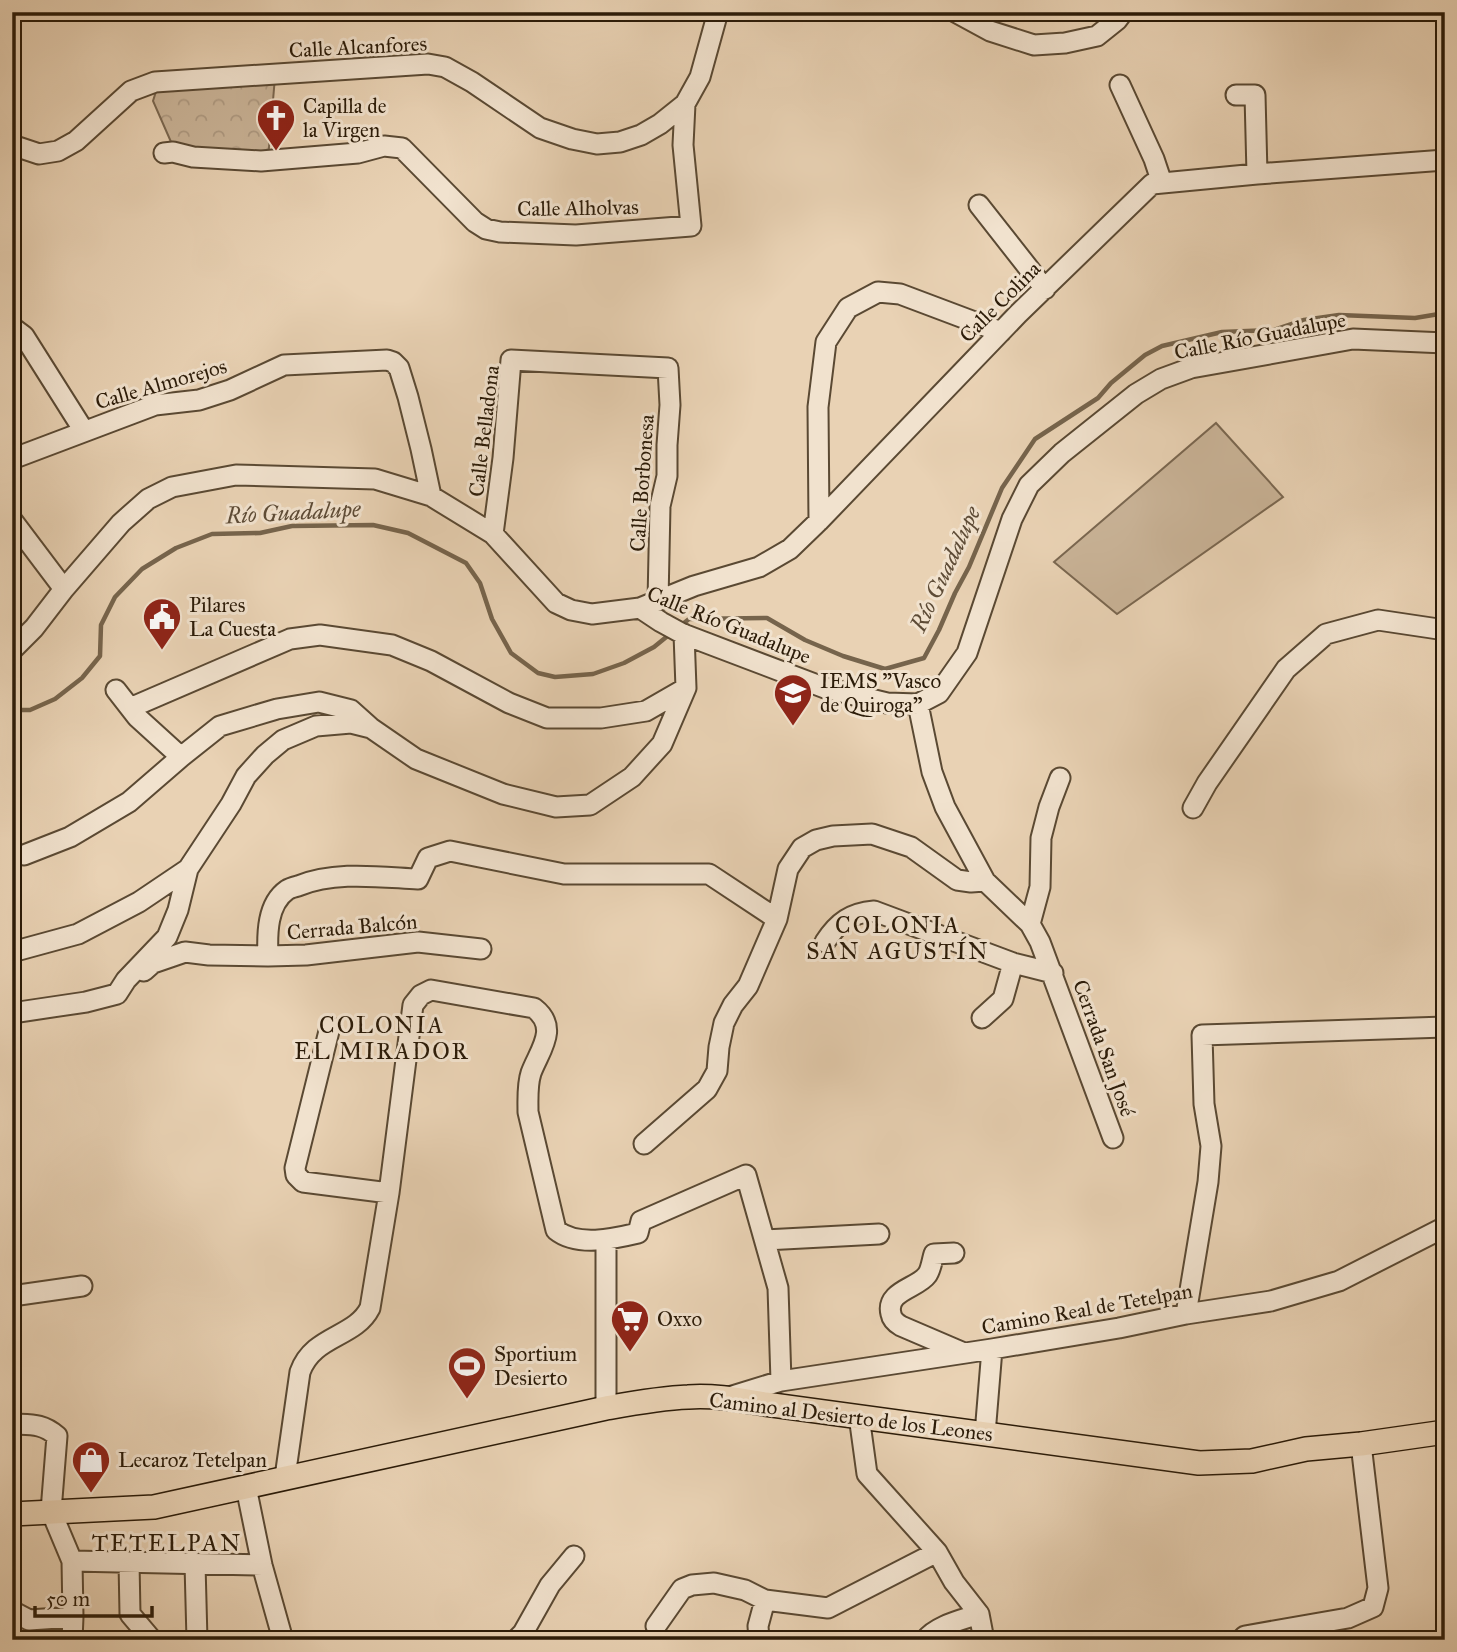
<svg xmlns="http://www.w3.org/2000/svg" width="1457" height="1652" viewBox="0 0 1457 1652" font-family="'IM FELL Great Primer',serif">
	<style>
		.grass { fill: #c9b397; stroke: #7a6750; stroke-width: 2 }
		.forest { fill: url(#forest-crowns); stroke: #7a6750; stroke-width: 2 }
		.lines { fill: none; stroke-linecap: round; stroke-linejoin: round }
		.stream { stroke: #76644c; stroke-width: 4.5 }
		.minor-casing { stroke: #5a4933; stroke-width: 23 }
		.major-casing { stroke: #2b1b08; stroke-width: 26 }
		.minor { stroke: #f1e2ce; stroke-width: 19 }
		.major { stroke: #e9d2b4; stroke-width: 23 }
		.labels { text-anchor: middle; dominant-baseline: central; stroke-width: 6; stroke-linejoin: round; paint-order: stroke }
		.street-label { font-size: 21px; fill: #2b1b08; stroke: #f1e2ce }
		.poi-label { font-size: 21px; fill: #2b1b08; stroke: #f1e2ce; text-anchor: start }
		.water-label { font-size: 23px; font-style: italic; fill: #5d4b36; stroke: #f1e2ce }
		.neighbourhood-label { font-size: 23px; letter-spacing: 2px; fill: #2b1b08; stroke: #f1e2ce }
		.quarter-label { font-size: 24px; letter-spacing: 2px; fill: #2b1b08; stroke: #f1e2ce }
	</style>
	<defs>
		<pattern id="forest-crowns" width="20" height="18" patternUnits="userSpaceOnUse" patternTransform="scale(1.75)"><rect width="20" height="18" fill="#c9b397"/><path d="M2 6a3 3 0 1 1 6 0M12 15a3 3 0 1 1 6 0" fill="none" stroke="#ad9981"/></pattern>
	</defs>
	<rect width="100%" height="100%" fill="#e9d2b4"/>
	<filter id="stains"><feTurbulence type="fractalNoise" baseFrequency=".00286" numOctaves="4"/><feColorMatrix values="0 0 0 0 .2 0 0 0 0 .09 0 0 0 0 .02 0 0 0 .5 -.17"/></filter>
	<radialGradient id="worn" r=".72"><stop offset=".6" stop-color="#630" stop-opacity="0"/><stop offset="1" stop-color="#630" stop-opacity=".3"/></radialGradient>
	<!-- grass -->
	<path class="grass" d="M1216 423 1283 497 1117 614 1054 562Z"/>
	<!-- forest -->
	<path class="forest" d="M275 77 268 159 175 151 153 101 158 85Z"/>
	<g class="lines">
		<!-- stream -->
		<path class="stream" d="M679 627 689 619 767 618 805 640 843 656 885 669 924 658 939 630 955 593 969 567 1002 488 1035 439 1098 398 1111 383 1145 355 1162 346 1222 332 1274 330 1304 320 1339 315 1415 318 1445 313
			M12 710H30L55 699 82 678 100 656 101 625 115 597 142 569 176 548 212 534 260 533 292 526 373 525 408 533 466 563 480 583 492 619 511 653 538 673 555 677 593 674 624 663 654 647 670 634"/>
		<!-- minor casing -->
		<g class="minor-casing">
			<path id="minor" d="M955 12 990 31 1034 45 1065 43 1097 36 1117 20 1123 12
				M1120 85 1154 159 1162 183
				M1236 95H1255L1257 174
				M12 145 39 154 58 151 76 141 131 91 155 82 428 64 445 67 472 82 540 128 572 139 597 144 620 142 641 135 660 124 685 104 700 77 718 12
				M164 153 173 152 193 157 261 161 358 153 384 146 402 148 475 222 486 229 500 232 576 235 691 226 683 145 685 104
				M979 205 1045 289
				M12 327 24 336 84 431
				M12 459 155 405 199 400 230 390 284 365 387 360 393 362 399 368 408 397 421 449 431 496
				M12 520 64 589
				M819 521 818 407 826 342 848 308 878 292 900 294 1001 332
				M493 534 503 458 511 360 668 368 670 405 667 445V476L660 506 658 601
				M640 608 661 622 683 634 825 688 887 703 918 704 939 693 967 653 1012 519 1029 485 1062 453 1136 394 1161 379 1191 368 1353 339 1445 343
				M12 650 34 628 64 589 121 523 148 499 172 487 236 475 375 479 431 496 493 534 556 603 571 610 592 614 640 608 694 586 759 567 790 549 819 521 1018 314 1152 184 1257 174 1445 160
				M116 690 137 717 181 757
				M918 704 932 772 945 807 985 881 1030 924 1040 942 1113 1138
				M130 708 290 639 320 635 392 645 431 661 509 703 547 718H601L646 711 686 688
				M1193 808 1207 783 1286 669 1326 634 1378 620 1445 630
				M24 855 70 837 129 802 181 757 220 726 277 709 319 702 351 710 370 727
				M1030 924 1040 887 1041 838 1049 807 1060 778
				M825 942C838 922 851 913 874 911L1013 963 1053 973
				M12 952 78 934 139 902 188 869
				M268 956C267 934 267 904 287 890 290 888 294 887 298 886 335 871 378 877 418 879L428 858 450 851 564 874H709L777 919
				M144 971 153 963 185 952 209 955 268 956 306 955 418 942 481 949
				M12 1013 86 1002 117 994 126 980 167 937 178 910 188 869 231 804 246 776 265 755 283 740 316 726 351 723 371 728 416 759 503 794 556 807 590 805 632 777 662 744 686 688 684 634
				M982 1018 1003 999 1013 963
				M330 1027 295 1168 296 1175 303 1182 389 1193
				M644 1144 707 1089 717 1071 719 1047 724 1023 733 1005 748 986 777 919 788 869 802 848 816 840 833 836 872 834 911 847 957 880 971 882 985 881
				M606 1240V1408
				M765 1240 879 1234
				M954 1253 934 1254C932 1260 931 1270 927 1275 918 1288 885 1291 891 1314 892 1320 896 1323 901 1326L964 1353
				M12 1296 82 1286
				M1186 1314 1208 1182 1211 1146 1204 1104 1202 1035 1445 1027
				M729 1397 781 1381 992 1349 1119 1328 1186 1314 1271 1301 1339 1281 1445 1227
				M859 1416 867 1474 937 1552 954 1582 979 1614 984 1640
				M12 1424C31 1425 42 1423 57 1436L51 1511 72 1561 73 1617 72 1640
				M985 1434 992 1349
				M285 1477 300 1372C313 1335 355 1338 370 1308L389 1193 413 1005 421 995 431 990 534 1008C560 1028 539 1051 531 1073 527 1085 528 1099 528 1112L556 1230C577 1247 613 1239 638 1233L641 1221 746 1175 778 1288 781 1381
				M246 1487 262 1565 283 1640
				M72 1561 262 1565
				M129 1562 130 1614 152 1640
				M195 1564 197 1640
				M12 1611 29 1620 73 1617
				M656 1626 682 1589 692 1585 714 1583 745 1590 765 1600 828 1608 937 1552
				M516 1640 523 1633 550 1585 574 1556
				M759 1640 758 1626 765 1600
				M925 1640C937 1625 962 1620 979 1614
				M1241 1640 1245 1636 1348 1618 1373 1607 1378 1588 1361 1444"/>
		</g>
		<!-- major casing -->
		<g class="major-casing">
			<path id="major" d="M12 1514 154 1507 606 1408C634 1403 661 1398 688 1397 714 1395 740 1400 765 1404L1199 1463 1252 1461 1306 1449 1361 1444 1445 1432"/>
		</g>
		<!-- minor -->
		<use href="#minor" class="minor"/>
		<!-- major -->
		<use href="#major" class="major"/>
	</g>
	<!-- icons -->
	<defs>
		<g id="church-pin" transform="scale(2.0125)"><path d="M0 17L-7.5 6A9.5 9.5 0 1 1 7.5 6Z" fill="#8f2418" stroke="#f1e2ce"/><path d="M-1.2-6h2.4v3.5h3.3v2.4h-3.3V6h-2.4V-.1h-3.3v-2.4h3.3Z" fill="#fff"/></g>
		<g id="civic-pin" transform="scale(2.0125)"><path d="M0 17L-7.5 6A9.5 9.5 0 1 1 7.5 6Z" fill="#8f2418" stroke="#f1e2ce"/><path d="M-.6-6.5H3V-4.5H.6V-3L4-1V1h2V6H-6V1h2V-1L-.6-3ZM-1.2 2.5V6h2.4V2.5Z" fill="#fff"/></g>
		<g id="school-pin" transform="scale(2.0125)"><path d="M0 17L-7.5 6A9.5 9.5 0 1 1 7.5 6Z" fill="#8f2418" stroke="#f1e2ce"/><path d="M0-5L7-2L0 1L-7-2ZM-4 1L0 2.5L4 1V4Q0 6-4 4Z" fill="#fff"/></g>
		<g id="supermarket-pin" transform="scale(2.0125)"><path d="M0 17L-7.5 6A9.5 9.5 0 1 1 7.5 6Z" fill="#8f2418" stroke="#f1e2ce"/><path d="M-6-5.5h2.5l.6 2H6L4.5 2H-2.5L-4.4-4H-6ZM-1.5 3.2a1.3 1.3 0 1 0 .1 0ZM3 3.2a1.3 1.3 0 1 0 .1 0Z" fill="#fff"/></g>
		<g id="stadium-pin" transform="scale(2.0125)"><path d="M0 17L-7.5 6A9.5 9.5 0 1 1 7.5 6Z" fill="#8f2418" stroke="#f1e2ce"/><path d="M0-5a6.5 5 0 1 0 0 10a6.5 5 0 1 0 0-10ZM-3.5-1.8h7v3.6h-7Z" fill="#fff"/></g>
		<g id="shop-pin" transform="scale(2.0125)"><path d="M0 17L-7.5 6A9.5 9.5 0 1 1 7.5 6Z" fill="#8f2418" stroke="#f1e2ce"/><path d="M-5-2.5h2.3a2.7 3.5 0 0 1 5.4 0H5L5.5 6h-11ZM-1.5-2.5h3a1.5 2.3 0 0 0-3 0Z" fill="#fff"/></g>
	</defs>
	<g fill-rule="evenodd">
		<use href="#church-pin" x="276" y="118"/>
		<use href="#civic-pin" x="162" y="617"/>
		<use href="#school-pin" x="793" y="693"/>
		<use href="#supermarket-pin" x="630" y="1319"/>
		<use href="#stadium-pin" x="467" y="1366"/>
		<use href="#shop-pin" x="91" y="1460"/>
	</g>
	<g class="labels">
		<!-- street labels -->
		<g class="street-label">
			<text transform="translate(358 47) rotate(-3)">Calle Alcanfores</text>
			<text transform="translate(578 208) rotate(-1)">Calle Alholvas</text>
			<text transform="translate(1000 302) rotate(-45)">Calle Colina</text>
			<text transform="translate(1260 336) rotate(-11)">Calle Río Guadalupe</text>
			<text transform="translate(161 384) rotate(-16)">Calle Almorejos</text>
			<text transform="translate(484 431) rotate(-83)">Calle Belladona</text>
			<text transform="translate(642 483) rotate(-86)">Calle Borbonesa</text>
			<text transform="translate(729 625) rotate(22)">Calle Río Guadalupe</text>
			<text transform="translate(352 927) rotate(-5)">Cerrada Balcón</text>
			<text transform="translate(1104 1048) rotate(70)">Cerrada San José</text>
			<text transform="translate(1087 1309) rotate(-10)">Camino Real de Tetelpan</text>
			<text transform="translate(851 1417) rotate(7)">Camino al Desierto de los Leones</text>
		</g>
		<!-- poi labels -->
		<g class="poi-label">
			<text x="303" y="106">Capilla de<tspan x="303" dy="24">la Virgen</tspan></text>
			<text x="189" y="605">Pilares<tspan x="189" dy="24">La Cuesta</tspan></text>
			<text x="820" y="681">IEMS "Vasco<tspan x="820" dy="24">de Quiroga"</tspan></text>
			<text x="657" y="1319">Oxxo</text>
			<text x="494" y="1354">Sportium<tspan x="494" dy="24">Desierto</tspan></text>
			<text x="118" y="1460">Lecaroz Tetelpan</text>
		</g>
		<!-- water labels -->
		<g class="water-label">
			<text transform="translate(293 512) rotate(-3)">Río Guadalupe</text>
			<text transform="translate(945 569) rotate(-65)">Río Guadalupe</text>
		</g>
		<!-- neighbourhood labels -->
		<g class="neighbourhood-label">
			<text x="898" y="925">COLONIA<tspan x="898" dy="26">SAN AGUSTÍN</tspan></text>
			<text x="382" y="1025">COLONIA<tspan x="382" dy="26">EL MIRADOR</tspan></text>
		</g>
		<!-- quarter labels -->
		<g class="quarter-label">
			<text x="167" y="1543">TETELPAN</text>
		</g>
	</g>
	<!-- margin -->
	<rect width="1457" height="1652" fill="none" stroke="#e9d2b4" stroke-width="42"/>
	<rect x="14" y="14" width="1429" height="1624" fill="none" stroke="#2b1b08" stroke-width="3.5"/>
	<rect x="21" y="21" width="1415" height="1610" fill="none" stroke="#2b1b08" stroke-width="2"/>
	<!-- scale -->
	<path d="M35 1606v10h117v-10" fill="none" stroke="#2b1b08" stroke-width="3.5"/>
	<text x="46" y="1606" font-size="21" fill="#2b1b08" stroke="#f1e2ce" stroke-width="5" paint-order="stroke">50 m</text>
	<rect width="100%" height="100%" filter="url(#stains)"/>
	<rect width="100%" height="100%" fill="url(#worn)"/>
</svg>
